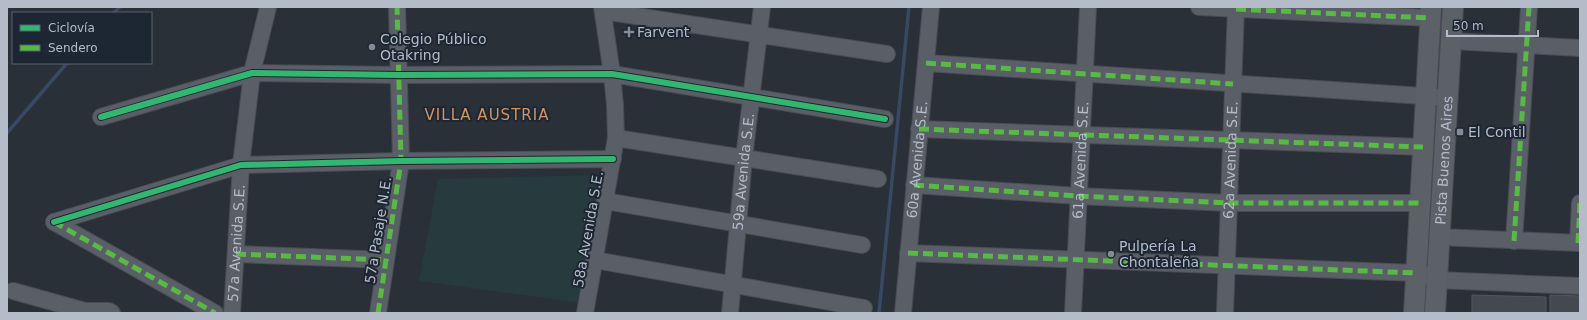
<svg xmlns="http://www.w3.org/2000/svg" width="1587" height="320" viewBox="0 0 1587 320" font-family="'DejaVu Sans',sans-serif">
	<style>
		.green { fill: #273a3e }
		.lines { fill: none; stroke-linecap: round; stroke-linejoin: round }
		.stream { stroke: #384963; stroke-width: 3.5 }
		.building { fill: #444950; stroke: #52575f }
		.minor-casing { stroke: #484c53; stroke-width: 18 }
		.major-casing { stroke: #484c55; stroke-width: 22 }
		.minor { stroke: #5a5e66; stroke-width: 16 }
		.major { stroke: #5c6168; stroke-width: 20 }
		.quiet { stroke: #58b947; stroke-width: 5; stroke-dasharray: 10 5; stroke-linecap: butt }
		.cycleway-casing { stroke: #1d2633; stroke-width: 8 }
		.cycleway { stroke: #33b770; stroke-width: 6 }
		.poi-dot { fill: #848b96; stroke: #1d2633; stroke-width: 1.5 }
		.labels { text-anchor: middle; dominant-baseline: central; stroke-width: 4; stroke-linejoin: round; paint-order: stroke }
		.poi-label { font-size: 14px; fill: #b4bcc9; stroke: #1d2633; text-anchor: start }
		.street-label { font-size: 14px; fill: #b4bcc9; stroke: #1d2633 }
		.neighbourhood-label { font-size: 15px; letter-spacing: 1px; fill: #d59563; stroke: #1d2633 }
	</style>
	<rect width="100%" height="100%" fill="#2a3038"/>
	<!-- green -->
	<path class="green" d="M599 175 581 303 419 281 438 179Z"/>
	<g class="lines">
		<!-- stream -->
		<path class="stream" d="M113 13 120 7
			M7 133 67 63
			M879 313 909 7"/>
	</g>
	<!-- building -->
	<path class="building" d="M1472 295 1546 297V313H1472Z
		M1550 295 1580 296V313H1550Z"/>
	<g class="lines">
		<!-- minor casing -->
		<g class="minor-casing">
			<g id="minor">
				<path d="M1199 7 1430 18"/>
				<path d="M603 11 887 54"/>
				<path d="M1451 41 1580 48"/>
				<path d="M926 63 1438 97"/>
				<path d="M101 117 252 73 399 75 612 74 885 119"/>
				<path d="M919 129 1423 147"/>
				<path d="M616 138 878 179"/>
				<path d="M914 185 1078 196 1229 203H1420"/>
				<path d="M605 201 862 245"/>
				<path d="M54 222 241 165 401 161 613 159"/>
				<path d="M54 222 215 313"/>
				<path d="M1439 237 1580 243"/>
				<path d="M1514 241 1529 7"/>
				<path d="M1578 243 1580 203"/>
				<path d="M908 253 1416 273"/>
				<path d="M236 254 386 260"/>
				<path d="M595 260 864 308"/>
				<path d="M1428 275 1431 278 1437 280 1580 286"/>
				<path d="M13 291 85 311H109L112 313"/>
				<path id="s1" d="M232 313 241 165 252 73 268 7"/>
				<path d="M378 313 401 161 397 7"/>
				<path d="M585 313 616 138 615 105 612 74 602 7"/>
				<path id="s2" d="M730 313 744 158 762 7"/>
				<path id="s3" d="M903 313 931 7"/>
				<path id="s4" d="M1073 313 1088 7"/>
				<path id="s5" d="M1225 313 1236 7"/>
			</g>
		</g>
		<!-- major casing -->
		<g class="major-casing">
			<g id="major">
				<path d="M1414 313 1431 7"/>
				<path id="s6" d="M1435 313 1453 7"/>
			</g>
		</g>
		<!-- minor -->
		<use href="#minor" class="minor"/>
		<!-- major -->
		<use href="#major" class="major"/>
		<!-- quiet -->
		<path class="quiet" d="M1236 9 1430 18
			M926 63 1233 84
			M919 129 1423 147
			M914 185 1078 196 1229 203H1420
			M54 222 215 313
			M1514 241 1529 7
			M1578 243 1580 203
			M908 253 1416 273
			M236 254 386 260
			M378 313 401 161 397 7"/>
		<!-- cycleway casing -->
		<g class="cycleway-casing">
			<path id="cycleway" d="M101 117 252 73 399 75 612 74 885 119
				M54 222 241 165 401 161 613 159"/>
		</g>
		<!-- cycleway -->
		<use href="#cycleway" class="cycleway"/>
	</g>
	<!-- markers -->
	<g class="poi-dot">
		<path d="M627 26h4v4h4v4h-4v4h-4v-4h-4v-4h4z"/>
		<circle cx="372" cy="47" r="4"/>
		<rect x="1456" y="128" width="8" height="8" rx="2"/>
		<circle cx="1111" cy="254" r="4"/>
	</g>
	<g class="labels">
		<!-- poi labels -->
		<g class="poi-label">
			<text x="637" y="32">Farvent</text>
			<text x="380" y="39">Colegio Público<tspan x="380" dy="16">Otakring</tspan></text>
			<text x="1468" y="132">El Contil</text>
			<text x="1119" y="246">Pulpería La<tspan x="1119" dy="16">Chontaleña</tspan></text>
		</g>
		<!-- street labels -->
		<g class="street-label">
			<text stroke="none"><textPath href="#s3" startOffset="154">60a Avenida S.E.</textPath></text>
			<text stroke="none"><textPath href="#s4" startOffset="153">61a Avenida S.E.</textPath></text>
			<text stroke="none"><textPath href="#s5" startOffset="153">62a Avenida S.E.</textPath></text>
			<text stroke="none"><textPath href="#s6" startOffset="153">Pista Buenos Aires</textPath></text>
			<text stroke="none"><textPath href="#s2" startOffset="142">59a Avenida S.E.</textPath></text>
			<text transform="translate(588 229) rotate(-80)">58a Avenida S.E.</text>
			<text transform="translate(378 230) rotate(-81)">57a Pasaje N.E.</text>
			<text stroke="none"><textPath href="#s1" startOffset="70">57a Avenida S.E.</textPath></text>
		</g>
		<!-- neighbourhood labels -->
		<g class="neighbourhood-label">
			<text x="487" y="115">VILLA AUSTRIA</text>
		</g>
	</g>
	<!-- border -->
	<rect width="1587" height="320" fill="none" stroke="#b4bcc9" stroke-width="16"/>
	<!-- legend -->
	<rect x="12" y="12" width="140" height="52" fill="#1d2633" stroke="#59626f"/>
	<rect x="20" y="25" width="20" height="6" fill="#33b770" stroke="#59626f"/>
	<text x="48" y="32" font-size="12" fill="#b4bcc9">Ciclovía</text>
	<rect x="20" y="45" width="20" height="6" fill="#58b947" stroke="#59626f"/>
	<text x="48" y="52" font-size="12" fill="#b4bcc9">Sendero</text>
	<!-- scale -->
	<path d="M1447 30v6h91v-6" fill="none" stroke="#b4bcc9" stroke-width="2"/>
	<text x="1453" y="30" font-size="12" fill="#b4bcc9" stroke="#1d2633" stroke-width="3" paint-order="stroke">50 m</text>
</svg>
